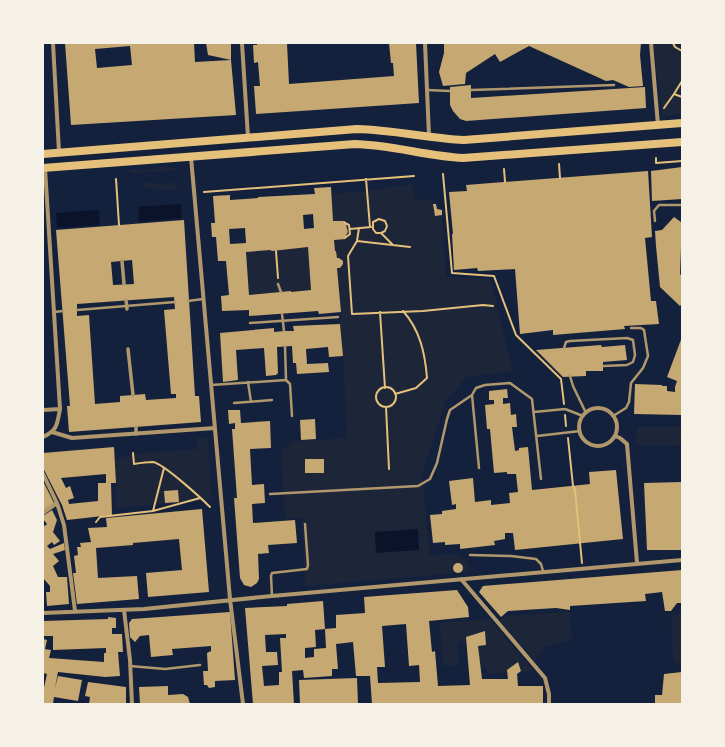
<svg xmlns="http://www.w3.org/2000/svg" width="725" height="747" viewBox="0 0 725 747" font-family="'PT Sans Narrow',sans-serif">
	<style>
		.green { fill: #1d2539 }
		.water { fill: #0b132b }
		.building { fill: #c6a872; fill-rule: evenodd }
		.lines { fill: none; stroke-linecap: round; stroke-linejoin: round }
		.path { stroke: #e5c07b; stroke-width: 2 }
		.service { stroke: #b1986c; stroke-width: 2.5 }
		.pedestrian { stroke: #b1986c; stroke-width: 3.5 }
		.minor { stroke: #b1986c; stroke-width: 4 }
		.primary { stroke: #e5c07b; stroke-width: 8 }
	</style>
	<rect width="100%" height="100%" fill="#14213d"/>
	<!-- green -->
	<path class="green" d="M653 43H682V114L663 116Z
		M166 166 177 169 161 172 148 171 139 174 127 171 135 169 150 170Z
		M146 182 163 185 173 182 179 191 146 188 143 184Z
		M412 184 415 201 432 199 435 216 442 215 446 277 490 278 513 371 466 377 445 403 422 474 430 556C449 555 466 548 471 572L305 586 302 518 285 519 281 451 293 441 347 438 343 356 337 268 343 264V261L337 258 336 251H335L334 240 346 239V235L348 232 345 221H333L331 194 367 191Z
		M308 247 311 290 291 292 290 291 249 295 246 252 270 250C274 252 278 252 282 249Z
		M639 427H682V445L637 446 636 433Z
		M196 438H207L212 500 116 508 115 460 133 454 197 449Z
		M570 612 572 639 544 648 535 661 500 621 505 616Z
		M682 614V663H673L671 615Z
		M490 619 534 671 487 674V667H477L475 642 458 643 459 665 443 666 440 623Z"/>
	<!-- water -->
	<path class="water" d="M181 204 182 218 139 222 138 207Z
		M99 210 100 225 57 228 56 213Z
		M418 529 419 550 376 553 375 532Z"/>
	<!-- building -->
	<path class="building" d="M65 43H194L195 62 231 60 236 115 71 125ZM130 46 132 65 97 68 95 49Z
		M206 43H231V60L208 55Z
		M257 43H287L289 84 394 76 393 63H391L389 43H416L419 103 256 114 254 86H260L258 62 254 63 253 45H257Z
		M444 43H641L640 55 643 86 629 87 613 80 606 81 529 46 500 62 495 54 466 73 465 84 443 86 439 72 444 53Z
		M471 85V98L645 87 646 108 466 121 460 119 453 111 450 105V87Z
		M682 167V199L652 201 651 171Z
		M648 171 652 237 645 238 651 301H656L659 324 624 326 625 329 553 335V330L520 334 515 269 478 271 477 268 454 270 452 234H453L449 192 467 191 466 185Z
		M331 187 333 221H345L348 232 346 235V239L334 240 335 251H336L337 258H339L343 261V264L340 268H337L341 312 319 314 318 311 249 316V310L222 311 221 296 229 295 226 261H218L216 237H212L211 223H215L213 196 230 195V200L258 198V197L315 194 314 188ZM313 214 314 228 304 229 303 215ZM245 228 246 243 230 244 229 229ZM308 247 311 290 291 292V291L249 295 246 252 270 250 272 251Z
		M433 204H436L437 209 442 210V215L435 216Z
		M674 217 681 222 682 221 680 274 682 276V304L680 306 660 287 656 246 655 231 662 230Z
		M184 220 195 396H199L201 422 69 432 67 406H70L56 230ZM132 260 134 284 113 285 111 262ZM174 297 175 309 164 310 171 394H176V398L146 400 145 394 133 395 120 396V402L95 404 89 315 77 316V304Z
		M340 324 343 356 329 357 328 347 306 349 307 364 328 363 329 372 297 374 296 363H293L292 346 277 347 278 373 276 375 266 376 264 348 236 350 238 380 223 382 220 333 274 328V332L284 331H294L293 326Z
		M682 337V415L634 414 635 384 662 385V386H667V391L675 392V387L677 381 667 377Z
		M601 345 602 347 625 345 627 360 603 362V371H586V376L563 377 536 350Z
		M507 389 508 398H503V404L510 403 511 415 516 414 517 427H512L515 451 519 450V448L528 447 532 490 590 484 589 472 616 470 623 539 515 550 513 533H505V539L494 541 495 545 460 549V544L445 545V542L433 543 430 515 442 514V511L456 509V504L452 505 449 481 473 478 475 502 491 500V505L510 503 509 493 518 492 516 474H507V472L494 473 490 429H487L485 405 494 404V400H489V391Z
		M228 410H240L241 423 270 421 271 448 250 449 252 485 264 484 265 503 252 504 253 523 295 520 297 543 268 545 269 553 258 554 259 579 257 583 251 587 244 585 240 578 234 498H237L232 429H235V423L229 424Z
		M315 419 316 439 301 440 300 420Z
		M114 447 116 483H111L112 515 67 520 62 505 43 468V453ZM106 474V483H98V501L69 504 68 500 74 498 70 486 66 488 61 478Z
		M305 459H324V473H305Z
		M43 481 54 503 43 512Z
		M682 482V550H647L644 483Z
		M178 490 179 502 165 503 164 491Z
		M202 509 209 592 148 597 146 573 182 570 179 539 133 543V545L96 548 98 578 137 576 139 599 77 604 73 573H76L74 556 78 555 77 547H81L80 543 91 542 88 528 107 527 106 518Z
		M52 510 57 520 53 532 60 541 54 545 52 542 47 546 50 549 64 543 65 550 53 554 59 561 53 566 58 577H67L69 604 47 606 46 592H50V586L43 578V527L47 524 43 519V516Z
		M453 568a5 5 0 1 1 10 0a5 5 0 1 1-10 0Z
		M682 570V603H677L671 611H665L662 592 645 594 646 601 570 606V610L556 608 508 611 501 617 479 592 483 586Z
		M457 590 468 607 469 617 429 621 432 652 435 651 438 686 470 685 466 637 485 631 486 645 478 646 482 679H508L507 670 518 662 521 671 517 674 518 686H543V704H372L370 676H356L353 642 336 644 338 669H332V676L304 678 303 670 292 671 294 704H253L245 608 287 606V604L323 601 325 629 315 630 316 647 305 648V658L314 657V649L326 648 325 629 336 628V615L365 613 364 597ZM406 624 409 666 419 665 420 682 378 683 377 667H385L382 626ZM286 634V638H280L282 672H279V685L264 686 262 666 278 665 277 652H266L265 635Z
		M230 612 235 680 215 681V687L209 688 207 685H204L203 671H208L207 653 211 651V646L172 649 173 655 151 657 149 635 140 636 135 642 130 637 129 623 132 619Z
		M108 617 116 618V628H112V634H122L123 652H118L120 676 105 677 58 672 55 688 58 676 82 680 78 701 54 697 53 704H43V692L47 674 43 673V639L47 640 45 649 51 650 49 658 104 662V653H106V648L53 650V636H43V621L108 619Z
		M682 672V704H655V695H662L664 674Z
		M357 678 358 704H300L299 680Z
		M88 682 126 687V704H89L90 697 85 696Z
		M168 686V695L183 694 188 697 190 704H140L139 687Z"/>
	<g class="lines">
		<!-- path -->
		<path class="path" d="M673 43 675 47 682 51
			M674 94 682 81
			M664 108 674 94 682 97
			M656 158V163L682 161
			M559 164 560 178
			M504 169 505 182
			M443 174 452 273 494 276 516 335 561 379 564 404
			M116 179 119 225
			M366 179 370 227
			M204 192 414 176
			M345 223 349 225 350 234 346 237
			M359 228 357 241 410 247
			M350 229 371 227
			M381 233 385 231 387 226 385 221 379 219 373 222V229L376 233H381L392 244
			M357 241 348 256 352 314 423 311 483 305 493 306
			M276 251 278 278
			M380 312 385 388
			M376 397a10 10 0 1 1 20 0a10 10 0 1 1-20 0Z
			M395 394 416 388 427 378C425 353 420 330 403 311
			M386 407 389 469
			M565 415 566 426
			M568 438 573 486 575 490 582 563
			M133 453 134 464C140 463 147 462 153 462 164 464 201 498 210 507
			M153 511 200 498
			M96 522 100 517 153 511 164 468"/>
		<!-- service -->
		<path class="service" d="M427 90 450 91
			M471 90 614 85
			M655 221 654 211 659 205H682
			M278 284 281 292
			M188 301 203 299
			M77 310 175 302
			M54 312 63 311
			M282 314 284 331
			M250 323 338 317
			M285 346 286 380
			M564 348 566 342 570 341 627 338 633 340 635 355 633 362 627 365 603 366
			M570 376 573 386 586 413
			M248 382 251 402
			M211 385 286 380 290 384 292 416
			M234 403 272 400
			M534 412 565 409 583 416
			M613 416 626 408 629 402 631 383 643 368 648 356 644 330 641 328H631
			M537 436 580 431
			M479 468 472 395 476 388 485 385 510 383 532 399 541 479
			M270 494 418 486 430 479 437 463 447 419 450 410 472 395
			M470 555 511 556 536 559 541 564 543 571
			M272 596 271 576 272 573 307 569 308 565 305 524
			M130 666 165 669 200 665"/>
		<!-- pedestrian -->
		<path class="pedestrian" d="M122 261 124 284
			M126 300 127 309
			M128 349 133 395
			M136 427V434"/>
		<!-- minor -->
		<path class="minor" d="M53 43 59 152
			M242 43 248 137
			M425 43 429 136
			M651 43 658 125
			M191 157 230 599 243 704
			M579 427a19 19 0 1 1 38 0a19 19 0 1 1-38 0Z
			M43 410 60 409
			M52 432 72 438 215 428
			M615 436 620 438 627 444 637 563
			M43 437C58 430 57 424 60 409L45 168
			M43 474 57 503 64 525 75 611
			M43 513 57 503
			M461 579 545 678 549 694V704
			M124 610 130 660 132 704
			M43 613 144 609 272 596 682 560"/>
		<!-- primary -->
		<path class="primary" d="M43 154 357 129C393 130 428 138 464 140L682 123
			M43 168 355 144C392 145 427 156 463 158L682 142"/>
	</g>
	<!-- border -->
	<rect width="725" height="747" fill="none" stroke="#f6f1e7" stroke-width="88"/>
</svg>
